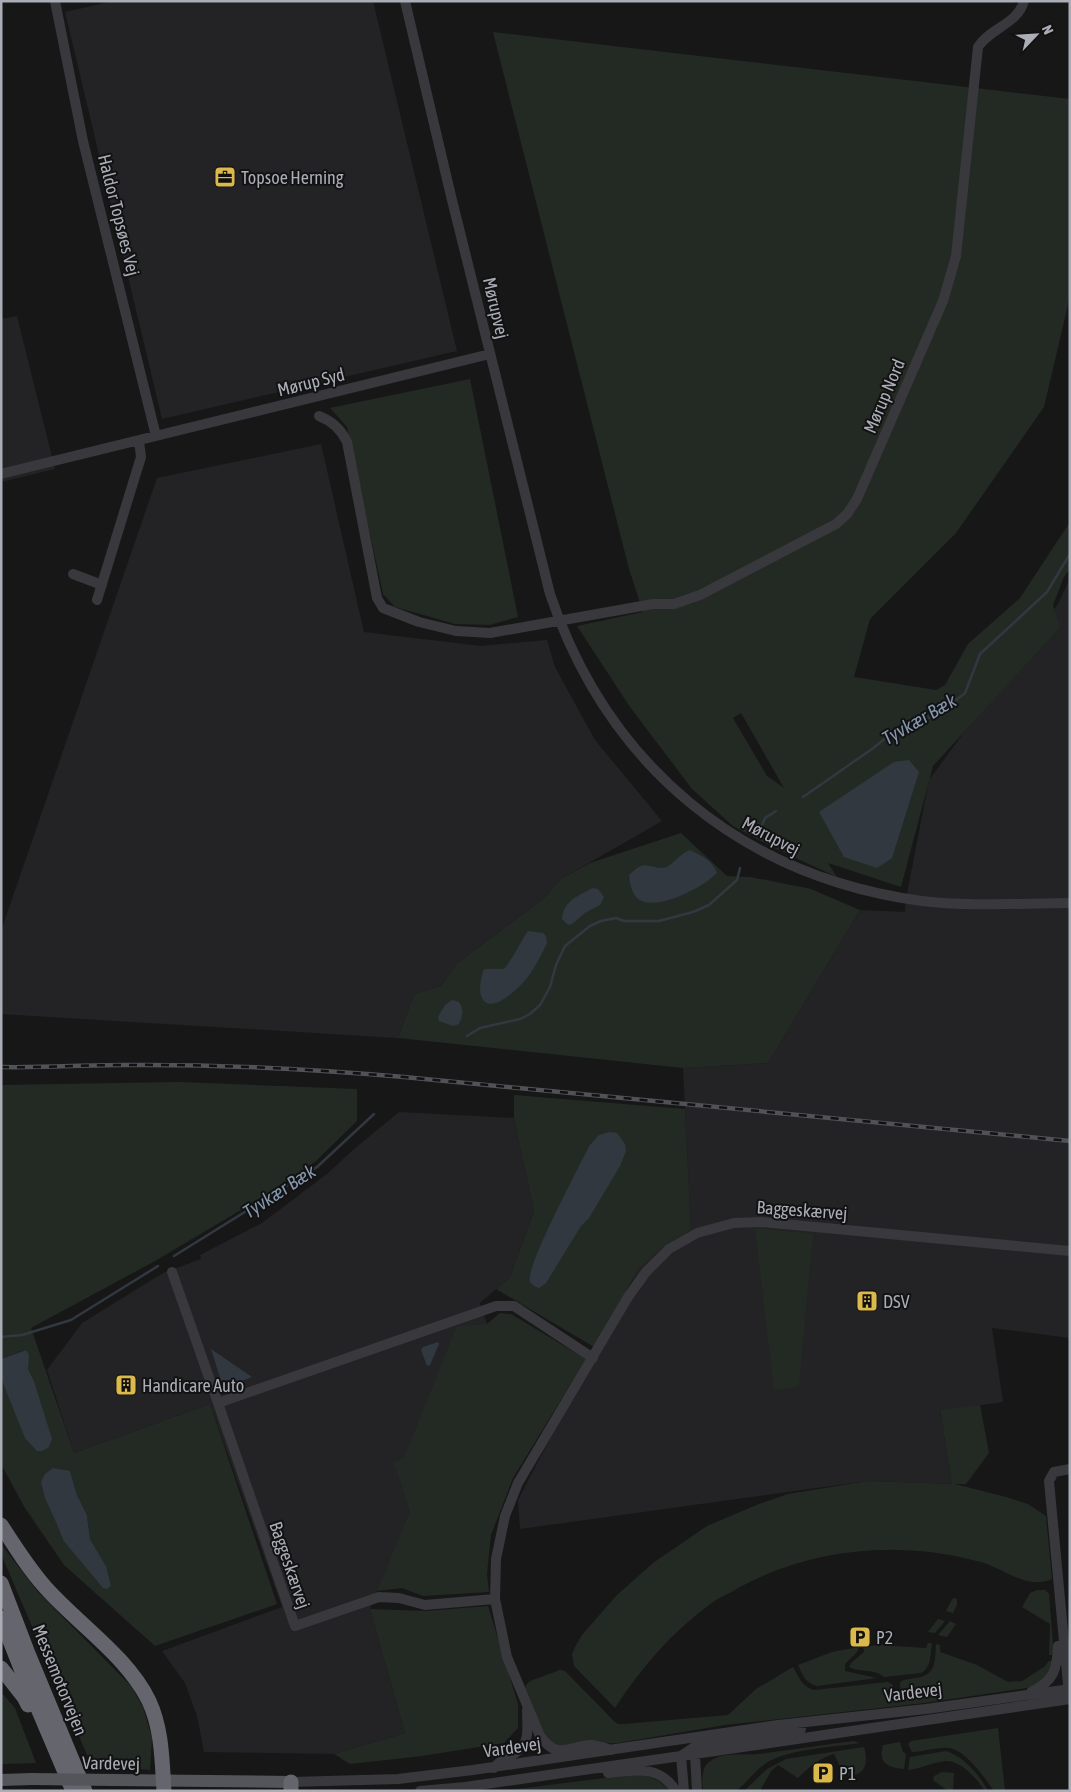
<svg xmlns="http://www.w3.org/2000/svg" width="1071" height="1792" viewBox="0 0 1071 1792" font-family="'Asap Condensed',sans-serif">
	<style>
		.built { fill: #232325 }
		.green { fill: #232a24; fill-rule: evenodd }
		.water { fill: #313840 }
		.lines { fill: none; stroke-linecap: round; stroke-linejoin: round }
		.stream { stroke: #313840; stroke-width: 2.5 }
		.minor { stroke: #38383d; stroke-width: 10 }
		.major { stroke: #54555b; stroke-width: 12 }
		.highway { stroke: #65666d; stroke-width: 15 }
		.rail-casing { stroke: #515257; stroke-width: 4.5 }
		.rail { stroke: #121213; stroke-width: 2.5; stroke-dasharray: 8; stroke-linecap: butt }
		.major-bridge { stroke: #54555b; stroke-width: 12 }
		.labels { text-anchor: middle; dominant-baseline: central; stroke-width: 4; stroke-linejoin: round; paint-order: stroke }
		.poi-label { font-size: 18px; fill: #aaadb6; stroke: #121213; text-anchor: start }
		.street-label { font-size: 18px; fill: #aaadb6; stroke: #121213 }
		.water-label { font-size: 19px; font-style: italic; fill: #8597ad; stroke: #121213 }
	</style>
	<rect width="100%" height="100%" fill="#171718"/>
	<!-- built -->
	<path class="built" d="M114 1H373L457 351 162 419 65 12Z
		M17 316 55 469 1 482V319Z
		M321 444 364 632 481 646 547 640 555 667 595 740 662 821 561 879 542 900 457 963 441 986 414 994 398 1038 1 1014V931L157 478Z
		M1070 578V1338L992 1328 1003 1402 940 1411 952 1484 868 1481 520 1529 518 1500 638 1270 663 1247 691 1230 683 1068 768 1063 860 910 905 912 906 899 929 780 1058 604Z
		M399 1112 514 1118 534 1211 510 1277 480 1303 487 1324 370 1609 405 1733 334 1754 204 1752 197 1716 185 1683 162 1651 282 1607 210 1404 74 1453 47 1370 82 1323 163 1273 201 1259 200 1255 262 1223 328 1173 354 1149Z"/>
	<!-- green -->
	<path class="green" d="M493 32 1070 99V296L1044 407 956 533 870 619 854 677 936 690 945 685 968 644 1020 598 1070 522V569L1064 577 1053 605 1060 627 933 766 901 887 828 863 837 877 774 848 733 826 692 789 630 707 577 626 643 612 629 569ZM741 713 784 788 767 776 733 718Z
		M470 379 518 617 490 625 455 624 395 607 383 594 347 427 330 408Z
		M681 833 727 876 750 877 811 889 860 910 768 1063 683 1068 398 1038 414 994 441 986 457 963 542 900 561 879 590 863Z
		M179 1082 357 1089V1121L315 1162 251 1204 155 1261 31 1328 74 1453 210 1404 277 1604 155 1646 64 1565 25 1508 1 1464V1378L11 1398 49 1447 51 1439 34 1381 28 1369 25 1350 1 1359V1085ZM70 1471 77 1495 87 1515 90 1539 106 1566 63 1540 56 1522Z
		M514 1095 685 1109 691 1230 663 1247 638 1270 594 1347 496 1289 510 1277 534 1211 514 1118Z
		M755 1228 813 1234 799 1386 774 1390Z
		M500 1313 511 1314 586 1359 513 1478 491 1535 487 1574 489 1592 423 1596 402 1588 377 1591 410 1511 394 1462 404 1458 457 1326 487 1324Z
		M980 1405 989 1453 966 1484H955L1006 1497 1028 1504 1046 1516 1052 1579C1026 1591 1001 1566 977 1561 896 1540 812 1548 738 1588 729 1594 717 1598 709 1605 671 1633 640 1669 615 1708L574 1666 572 1654 575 1647 582 1635 616 1596 653 1563 707 1526 759 1504 788 1494 868 1481 952 1484 940 1410Z
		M1 1544 38 1592 131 1686 143 1707 152 1738 150 1770 91 1764 1 1554Z
		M1037 1590H1045L1049 1594 1054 1655H1049L1050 1624 1022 1607 1030 1593Z
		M953 1598 957 1599V1605L953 1613 946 1611Z
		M488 1606 518 1704V1728L504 1743 422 1756 350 1764 334 1754 405 1733 370 1609 426 1611Z
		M938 1619 945 1621 935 1633 928 1632Z
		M950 1621 956 1624 947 1637 938 1635Z
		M928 1643H932C930 1654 932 1667 921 1673L884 1677C874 1668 861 1673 849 1667L852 1662 864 1652 863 1647 878 1645 926 1648Z
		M936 1644 940 1645V1652L977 1665 1008 1682 1022 1681 1044 1667 1049 1661 1055 1660 1051 1673 1034 1687 924 1703 725 1725 618 1743 557 1746 547 1741 525 1689 526 1685 530 1681 560 1670 565 1671 614 1721 618 1724H624L728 1715 756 1689 793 1667C799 1677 802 1687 814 1690L888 1682 893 1685 894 1700 901 1699 900 1682C904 1679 910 1679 915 1678 936 1676 935 1662 936 1644Z
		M859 1647 857 1652 845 1664V1671L877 1678 817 1686C805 1683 803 1675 798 1665L832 1652Z
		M1 1692 15 1708 36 1763 1 1764Z
		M998 1728 1005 1791H994C985 1778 964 1748 948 1748 936 1747 924 1752 912 1752L908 1744 911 1741Z
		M854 1741 860 1743C834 1747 786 1749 765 1764 754 1771 747 1783 736 1791H703C702 1782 701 1768 709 1762 723 1751 742 1756 758 1754 790 1750 822 1745 854 1741Z
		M900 1742 903 1752 906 1754 904 1769C888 1767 878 1764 883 1745Z
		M864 1747C869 1764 865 1778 844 1775L834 1754C819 1758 809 1767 798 1778L778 1765 771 1771 760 1791H744L767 1769 786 1759Z
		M946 1751C964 1757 979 1774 988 1791H985C977 1779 962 1761 946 1761 933 1762 920 1769 908 1770L910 1757Z
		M942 1772 954 1773 953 1791H948L933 1780 934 1776Z
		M637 1774C651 1776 660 1780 670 1791H501Z"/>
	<!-- water -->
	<path class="water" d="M909 760 919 772 892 858 877 868 844 857 819 812 894 762Z
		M690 850C702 856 712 860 717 873 703 887 662 909 642 901 632 897 630 885 629 875 632 872 635 869 639 867 648 862 658 871 667 867 675 862 681 853 690 850Z
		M593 888 598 889 604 897 600 905 585 913 572 924 568 925 562 919C563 901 579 895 593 888Z
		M528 931 543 933 546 936 547 943C542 953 537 964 530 974 524 983 496 1013 484 1001 477 993 481 980 483 971L485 969H504C514 957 519 944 528 931Z
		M452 1000 459 1002C464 1009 463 1016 459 1024L453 1026 439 1021 438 1017 445 1005Z
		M610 1132 617 1133 625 1144 626 1151 620 1166 589 1218 581 1226 546 1283 539 1288C536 1287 532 1285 530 1282 525 1267 580 1166 589 1146L599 1135Z
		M438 1342 439 1344 430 1365 427 1366 421 1350 423 1347Z
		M211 1349 252 1377 227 1387 221 1381Z
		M26 1350 29 1355 28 1369 34 1381 52 1439 49 1447 42 1451H37L25 1438 1 1378V1359Z
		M53 1468 70 1471 77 1495 87 1515 90 1539 106 1566 111 1586 107 1589 103 1588 63 1540 56 1522 45 1498 41 1482 45 1474Z"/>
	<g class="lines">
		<!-- stream -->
		<path class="stream" d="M803 797 872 749 892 733 916 725 947 707 965 693 980 654 1047 592 1070 554
			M762 825 765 818 776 811
			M467 1036 480 1028 520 1019 530 1014 540 1005 550 987 556 965 565 946 590 926 601 921 616 918 624 921H659L693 912 709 905 737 880 740 868
			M174 1256 317 1167 374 1114
			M1 1337 22 1335 71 1320 158 1266"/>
		<!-- minor -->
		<path class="minor" d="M55 1 83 141 156 436
			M405 1 451 196 550 594C608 766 742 877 922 901 971 907 1021 903 1070 903
			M319 416C332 421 341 429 347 442L377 598 383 608 419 622 456 631 490 633 653 604H674L700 595 836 524 847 514 857 499 943 301 956 256 978 47C990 28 1018 24 1024 1
			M1 474 490 354
			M73 574 102 585
			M97 600 141 457 139 441
			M172 1272 218 1403
			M495 1599 425 1605 399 1598 379 1597 295 1626 218 1403 496 1306H514L593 1358
			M1031 1692C1054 1681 1057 1670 1058 1646
			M1069 1695 1049 1481 1054 1472 1070 1469
			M611 1750C605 1748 597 1745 591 1745 568 1746 558 1761 540 1736L507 1657 495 1599 496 1559 505 1516 518 1483 628 1297 646 1272 669 1249 697 1233 734 1223 762 1222 1070 1251
			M691 1750 695 1754 697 1791
			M494 1768C499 1761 503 1760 510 1756 532 1745 527 1731 527 1710
			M608 1773C635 1770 659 1764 676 1791
			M291 1782 398 1779 473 1770 778 1725 926 1709 1070 1689
			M420 1791 465 1787 681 1756 1070 1699
			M684 1791 681 1756 696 1746 801 1729"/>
		<!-- major -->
		<path class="major" d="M1 1780 32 1779
			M113 1780 291 1782"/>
		<!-- highway -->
		<path class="highway" d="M1 1525C15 1547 29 1569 46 1588 78 1624 127 1656 149 1701 162 1729 162 1760 164 1791
			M1 1583 27 1651 85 1791
			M1 1618 20 1666 73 1791
			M1 1668 24 1697 28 1705
			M291 1791V1782"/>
		<!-- rail casing -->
		<g class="rail-casing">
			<path id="rail" d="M1 1067C42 1068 82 1065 123 1065 217 1064 310 1069 404 1077L1070 1141"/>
		</g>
		<!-- rail -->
		<use href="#rail" class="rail"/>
		<!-- major-bridge -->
		<path class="major-bridge" d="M32 1779 113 1780"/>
	</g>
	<!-- icons -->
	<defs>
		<g id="office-square" transform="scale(1.125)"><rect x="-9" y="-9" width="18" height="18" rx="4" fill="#dcb94b" stroke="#121213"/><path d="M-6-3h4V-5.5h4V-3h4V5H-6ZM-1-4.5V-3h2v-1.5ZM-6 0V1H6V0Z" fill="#111"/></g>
		<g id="building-square" transform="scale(1.125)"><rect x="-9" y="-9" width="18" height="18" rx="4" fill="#dcb94b" stroke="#121213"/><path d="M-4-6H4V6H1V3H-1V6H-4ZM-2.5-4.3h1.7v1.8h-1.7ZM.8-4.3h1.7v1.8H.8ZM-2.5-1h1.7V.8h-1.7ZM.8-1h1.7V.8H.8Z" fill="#111"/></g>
		<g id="parking-square" transform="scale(1.125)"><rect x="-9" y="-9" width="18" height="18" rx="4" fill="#dcb94b" stroke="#121213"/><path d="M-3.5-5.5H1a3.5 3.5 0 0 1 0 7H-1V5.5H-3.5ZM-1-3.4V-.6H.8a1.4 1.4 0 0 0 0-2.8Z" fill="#111"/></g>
	</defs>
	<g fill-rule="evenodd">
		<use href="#office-square" x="225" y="177"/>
		<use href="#building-square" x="867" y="1301"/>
		<use href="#building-square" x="126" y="1385"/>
		<use href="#parking-square" x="860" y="1637"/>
		<use href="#parking-square" x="823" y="1773"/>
	</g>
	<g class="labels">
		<!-- poi labels -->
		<g class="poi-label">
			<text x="241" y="177">Topsoe Herning</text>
			<text x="883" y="1301">DSV</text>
			<text x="142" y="1385">Handicare Auto</text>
			<text x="876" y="1637">P2</text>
			<text x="839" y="1773">P1</text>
		</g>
		<!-- street labels -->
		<g class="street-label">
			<text transform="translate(119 215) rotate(76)">Haldor Topsøes Vej</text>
			<text transform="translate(496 308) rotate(77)">Mørupvej</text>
			<text transform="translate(311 382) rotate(-14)">Mørup Syd</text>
			<text transform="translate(884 396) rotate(-67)">Mørup Nord</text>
			<text transform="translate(771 836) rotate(28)">Mørupvej</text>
			<text transform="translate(802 1210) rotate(4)">Baggeskærvej</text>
			<text transform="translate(290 1565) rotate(71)">Baggeskærvej</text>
			<text transform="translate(60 1680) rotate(68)">Messemotorvejen</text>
			<text transform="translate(913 1692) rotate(-7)">Vardevej</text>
			<text transform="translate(512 1747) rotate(-8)">Vardevej</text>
			<text transform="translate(111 1763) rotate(1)">Vardevej</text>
		</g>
		<!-- water labels -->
		<g class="water-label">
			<text transform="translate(919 719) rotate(-30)">Tyvkær Bæk</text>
			<text transform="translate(279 1191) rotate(-33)">Tyvkær Bæk</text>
		</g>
	</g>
	<!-- border -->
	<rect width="1071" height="1792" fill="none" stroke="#aaadb6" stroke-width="5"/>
	<!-- north arrow -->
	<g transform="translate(1036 35) rotate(65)" stroke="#121213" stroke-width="4" paint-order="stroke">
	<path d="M0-4L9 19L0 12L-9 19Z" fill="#aaadb6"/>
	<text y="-8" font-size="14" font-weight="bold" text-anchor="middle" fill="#aaadb6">N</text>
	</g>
</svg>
